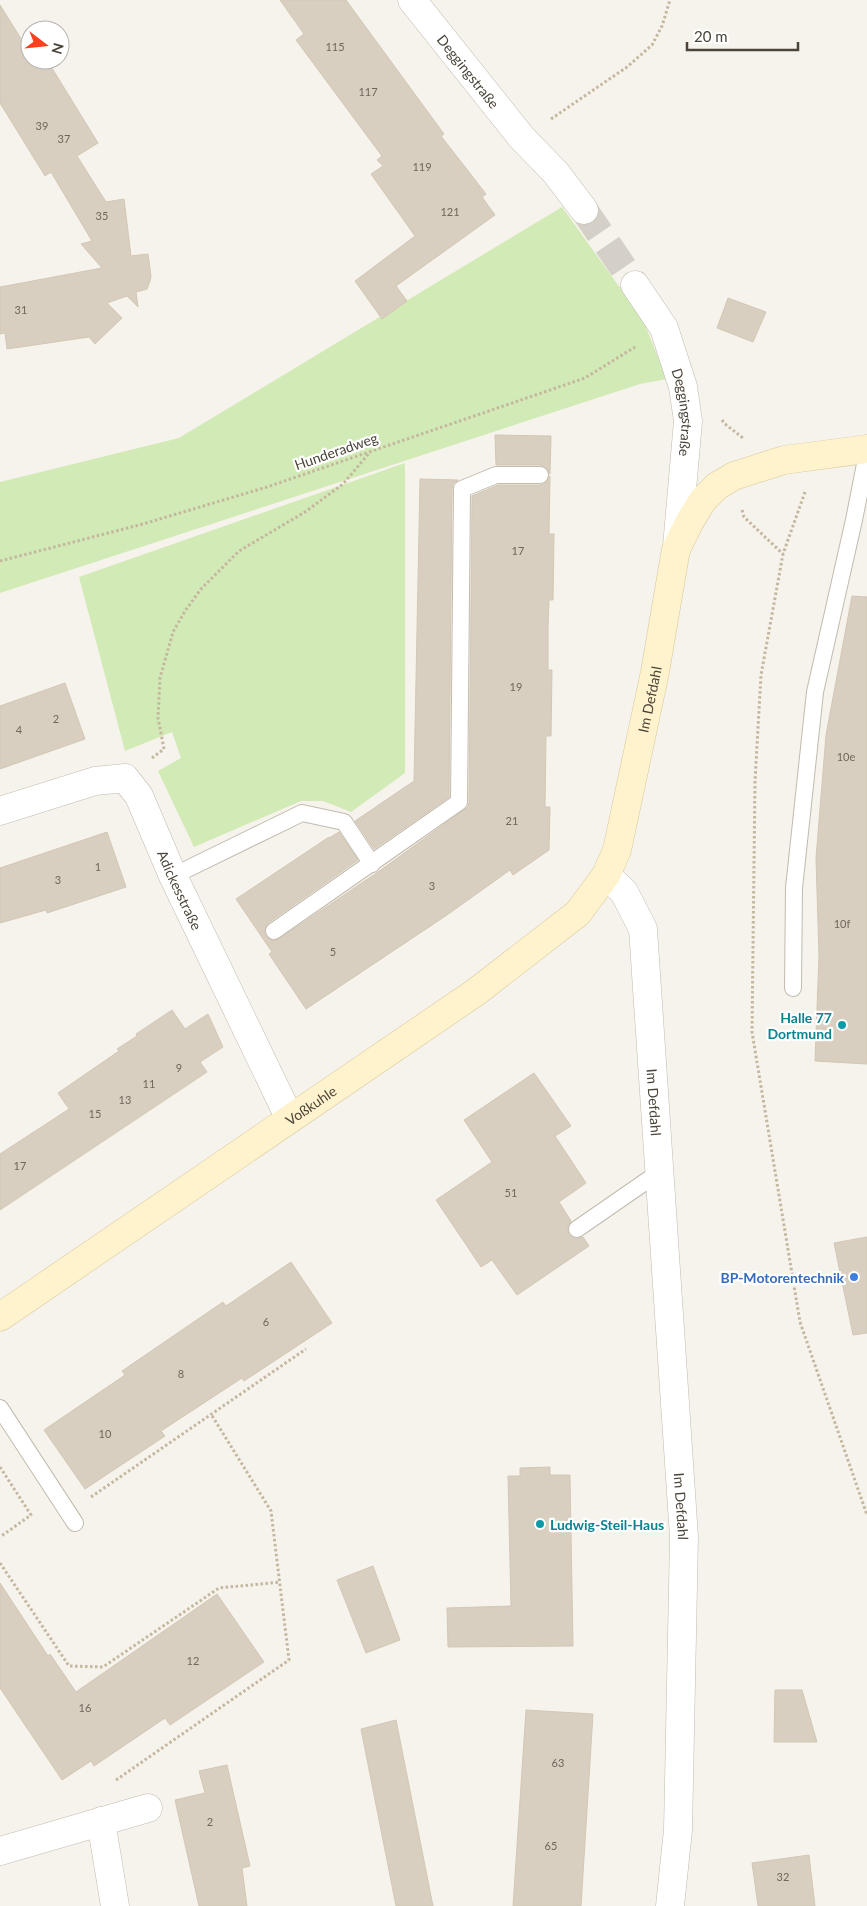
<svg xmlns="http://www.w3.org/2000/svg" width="867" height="1906" viewBox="0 0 867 1906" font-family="Lato,sans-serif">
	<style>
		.green { fill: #d2eab5 }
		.building { fill: #d8cfc1; stroke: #d3c7b4 }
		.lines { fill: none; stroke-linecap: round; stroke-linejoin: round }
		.street-tunnel { stroke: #d4d0c8; stroke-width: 28; stroke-dasharray: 28 14; stroke-linecap: butt }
		.lane-casing { stroke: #c2bbae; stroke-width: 18 }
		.street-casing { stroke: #c2bbae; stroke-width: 29 }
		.secondary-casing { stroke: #d6c79b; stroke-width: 29 }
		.path { stroke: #c4b79f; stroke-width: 3; stroke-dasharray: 2.5 2.5; stroke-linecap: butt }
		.lane { stroke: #fff; stroke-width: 16 }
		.street { stroke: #fff; stroke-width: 28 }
		.secondary { stroke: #fff3cd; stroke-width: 28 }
		.culture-dot { fill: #0f9aa8; stroke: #fff; stroke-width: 2 }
		.shop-dot { fill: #3f7fe0; stroke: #fff; stroke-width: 2 }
		.labels { text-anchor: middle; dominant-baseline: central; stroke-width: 4.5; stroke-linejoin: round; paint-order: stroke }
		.number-label { font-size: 11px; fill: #6e675b }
		.street-label { font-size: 14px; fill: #4b4439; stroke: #fff }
		.culture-label { font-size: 14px; font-weight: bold; fill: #0d838f; stroke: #fff; text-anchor: end }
		.shop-label { font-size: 14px; font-weight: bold; fill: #366cbe; stroke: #fff; text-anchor: end }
	</style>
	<rect width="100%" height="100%" fill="#f6f3ec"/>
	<!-- green -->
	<path class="green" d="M562 207 643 320 667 379 640 384 0 593V482L179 438Z
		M405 463V773L351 812 323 801H301L194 847 158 771 181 758 172 732 125 751 79 577Z"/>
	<!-- building -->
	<path class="building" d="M280 0H346L444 134 441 136 486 194 482 197 495 215 396 286 407 301 382 319 355 281 415 236 371 174 383 166 377 160 382 156 296 40 304 34Z
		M0 5 30 53V60H47L98 143 77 156 106 202 124 199 131 256 148 254 151 276 150 281 147 289 136 292 138 307 127 296 107 303 122 318 95 344 89 337 7 349 5 333 0 334V287L102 268 81 244 92 241 51 172 45 176 0 103Z
		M728 298 766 312 753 342 717 328Z
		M495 435 551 436 550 474 545 467 540 465H496Z
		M550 476 549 534H554L553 600H549L548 628V670H552L551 736H546L545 807H550L549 850 513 875 510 870 447 915 306 1009 269 954 272 952 236 899 329 837V838L339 832 358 860 268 923 264 931 266 937 274 941 279 939 378 872 468 807 469 802 472 496 498 485H540L545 483Z
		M420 479 458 480 453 484 452 489 449 797 374 849 355 821 414 781Z
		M852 596 867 597V1064L815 1061 819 956 816 858 826 735Z
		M65 683 85 739 0 769V706Z
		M107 832 126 887 47 913 46 910 0 923V868Z
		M172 1010 185 1029 208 1014 223 1047 200 1062 207 1072 0 1210V1154L69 1109 58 1093 119 1051 117 1049 137 1036 136 1034Z
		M534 1073 571 1126 555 1136 586 1183 559 1202 571 1221 567 1229 569 1235 577 1239 583 1237 589 1246 517 1295 492 1260 481 1267 436 1200 492 1162 464 1120Z
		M867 1237V1333L853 1335 834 1243Z
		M291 1262 332 1323 244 1381 242 1378 161 1431 165 1436 85 1489 44 1430 125 1375 122 1371 223 1302 226 1306Z
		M550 1467V1475H570L573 1646 448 1647 447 1608 511 1606 508 1476H520V1468Z
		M373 1566 400 1640 366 1653 337 1580Z
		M0 1583 48 1656 50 1654 76 1692 217 1594 264 1662 170 1725 165 1718 94 1766 91 1761 62 1780 0 1688Z
		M775 1690H802L817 1742H774Z
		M526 1710 593 1714 581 1906H513Z
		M396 1720 433 1906H396L361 1729Z
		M227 1765 250 1866 242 1868 247 1906H199L175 1800 205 1793 199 1771Z
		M809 1855 815 1906H758L752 1863Z"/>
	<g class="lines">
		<!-- street-tunnel -->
		<path class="street-tunnel" d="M584 210 635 285"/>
		<!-- lane casing -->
		<g class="lane-casing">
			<path id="lane" d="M173 876 302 813 344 822 372 864
				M274 931 459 802 462 489 496 475H540
				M793 988 794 888 815 692 854 520 867 454
				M577 1229 658 1173
				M0 1408 75 1523"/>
		</g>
		<!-- street casing -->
		<g class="street-casing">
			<g id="street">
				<path id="s1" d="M412 0 522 138 556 173 584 210"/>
				<path id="s2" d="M635 285 664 328 683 387 688 421 677 547"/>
				<path id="s3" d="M0 811 95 781 125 778 139 796 173 876 290 1119"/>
				<path id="s4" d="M606 875 624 892 643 929 684 1537 678 1830 670 1906"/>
				<path d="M101 1821 115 1906"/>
				<path d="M0 1851 148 1808"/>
			</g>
		</g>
		<!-- secondary casing -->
		<g class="secondary-casing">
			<g id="secondary">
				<path id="s5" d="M0 1317 476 992 578 913 606 875 617 850 655 672 676 549 690 521 703 500 717 486 734 476 784 460 867 449"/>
			</g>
		</g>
		<!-- path -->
		<path class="path" d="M551 119 627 67 652 45 662 26 670 0
			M722 420 725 424 743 438
			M805 492 783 554 761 675 755 781 752 1032 800 1322 867 1515
			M742 510 744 517 783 554
			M0 561 143 524 267 487 585 378 635 347
			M152 758 164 749 158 718 160 678 173 632 185 611 201 589 239 551 305 512 343 484 371 451
			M0 1467 31 1515 0 1537
			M91 1497 306 1349
			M0 1563 69 1666 103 1667 219 1588 280 1582
			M116 1780 289 1660 271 1511 211 1414"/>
		<!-- lane -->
		<use href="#lane" class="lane"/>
		<!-- street -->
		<use href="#street" class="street"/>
		<!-- secondary -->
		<use href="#secondary" class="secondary"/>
	</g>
	<!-- markers -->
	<g class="culture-dot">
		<circle cx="842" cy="1025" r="5"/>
		<circle cx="540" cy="1524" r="5"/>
	</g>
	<circle class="shop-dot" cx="854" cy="1277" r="5"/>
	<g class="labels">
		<!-- number labels -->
		<g class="number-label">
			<text x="335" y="46">115</text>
			<text x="368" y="91">117</text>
			<text x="42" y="125">39</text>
			<text x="64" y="138">37</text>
			<text x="422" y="166">119</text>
			<text x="450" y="211">121</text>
			<text x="102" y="215">35</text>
			<text x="21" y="309">31</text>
			<text x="518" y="550">17</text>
			<text x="516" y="686">19</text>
			<text x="56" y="718">2</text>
			<text x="19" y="729">4</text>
			<text x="846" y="756">10e</text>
			<text x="512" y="820">21</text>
			<text x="98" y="866">1</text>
			<text x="58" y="879">3</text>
			<text x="432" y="885">3</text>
			<text x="842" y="923">10f</text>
			<text x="333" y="951">5</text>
			<text x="179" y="1067">9</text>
			<text x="149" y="1083">11</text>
			<text x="125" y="1099">13</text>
			<text x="95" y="1113">15</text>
			<text x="20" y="1165">17</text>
			<text x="511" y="1192">51</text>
			<text x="266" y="1321">6</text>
			<text x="181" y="1373">8</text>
			<text x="105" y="1433">10</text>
			<text x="193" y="1660">12</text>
			<text x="85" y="1707">16</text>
			<text x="558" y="1762">63</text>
			<text x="210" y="1821">2</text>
			<text x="551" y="1845">65</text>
			<text x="783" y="1876">32</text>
		</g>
		<!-- street labels -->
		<g class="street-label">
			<text stroke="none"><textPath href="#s1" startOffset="91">Deggingstraße</textPath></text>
			<text stroke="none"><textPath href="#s2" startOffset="139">Deggingstraße</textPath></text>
			<text transform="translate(336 451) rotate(-19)">Hunderadweg</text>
			<text stroke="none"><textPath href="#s5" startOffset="934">Im Defdahl</textPath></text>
			<text stroke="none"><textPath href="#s3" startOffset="255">Adickesstraße</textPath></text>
			<text stroke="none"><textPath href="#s4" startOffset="240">Im Defdahl</textPath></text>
			<text stroke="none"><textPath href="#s5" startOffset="376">Voßkuhle</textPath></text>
			<text stroke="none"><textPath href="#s4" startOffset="645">Im Defdahl</textPath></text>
		</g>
		<!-- culture labels -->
		<g class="culture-label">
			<text x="832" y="1017">Halle 77<tspan x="832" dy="16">Dortmund</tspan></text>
			<text x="550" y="1524" text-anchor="start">Ludwig-Steil-Haus</text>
		</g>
		<!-- shop labels -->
		<g class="shop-label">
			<text x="844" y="1277">BP-Motorentechnik</text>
		</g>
	</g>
	<!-- north arrow -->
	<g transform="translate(45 45) rotate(106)"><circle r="24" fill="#ffffff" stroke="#b7b4b0"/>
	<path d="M0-4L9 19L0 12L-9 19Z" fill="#fc3f1d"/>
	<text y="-8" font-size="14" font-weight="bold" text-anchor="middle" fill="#4b4439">N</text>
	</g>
	<!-- scale -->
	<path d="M687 42v8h111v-8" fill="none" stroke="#4b4439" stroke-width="2.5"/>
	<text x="694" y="42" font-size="15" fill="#4b4439" stroke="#ffffff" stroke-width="4" paint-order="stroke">20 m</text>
</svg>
